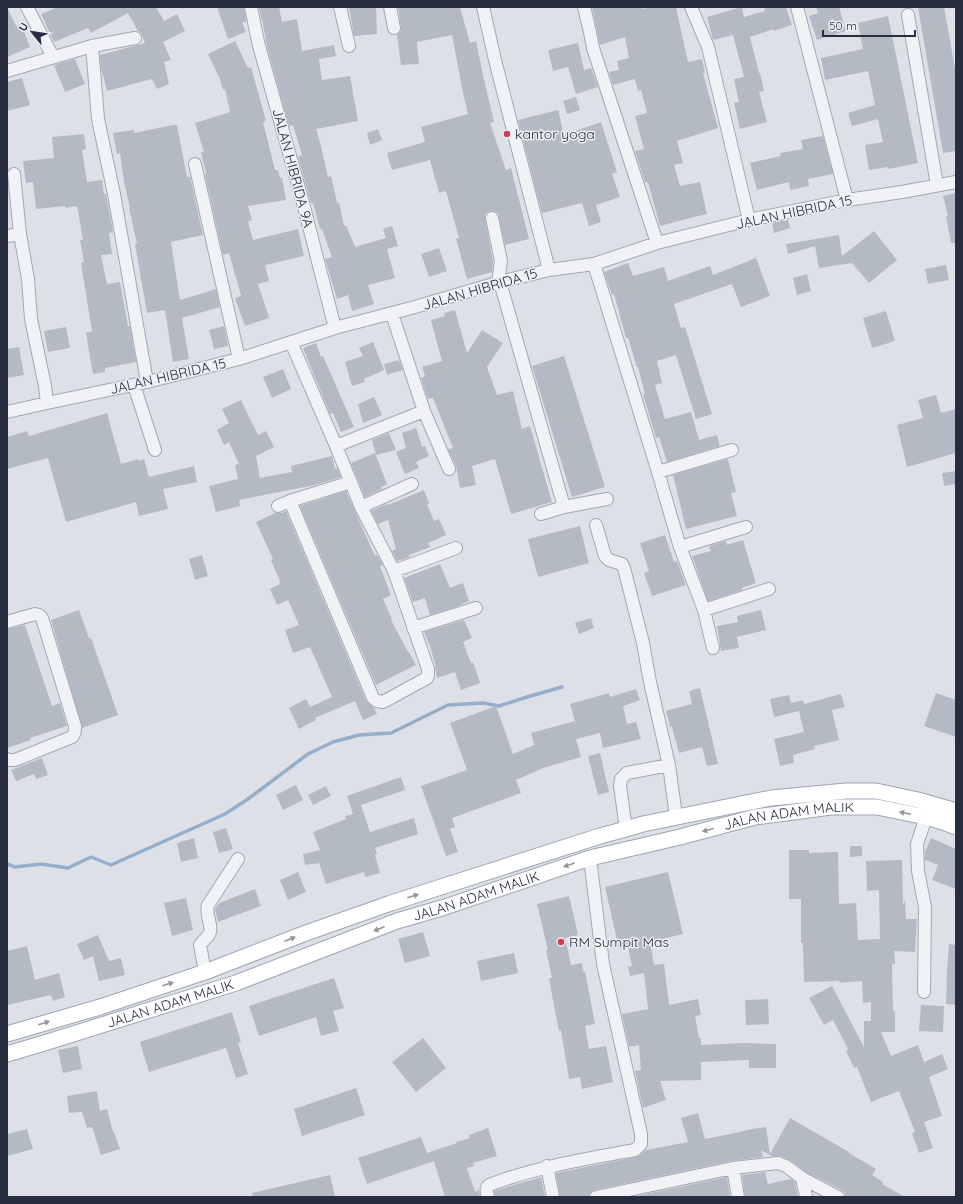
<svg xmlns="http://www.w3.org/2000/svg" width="963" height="1204" viewBox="0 0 963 1204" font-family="Quicksand,sans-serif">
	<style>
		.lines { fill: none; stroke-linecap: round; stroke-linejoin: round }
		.stream { stroke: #96aeca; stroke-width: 3.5 }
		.building { fill: #b4bac4 }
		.minor-casing { stroke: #a2a8b1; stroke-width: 14 }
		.major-casing { stroke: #9ca5b4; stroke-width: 17 }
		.minor { stroke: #f0f2f6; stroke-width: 12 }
		.major { stroke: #fff; stroke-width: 15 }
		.oneway { fill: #92969f }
		.poi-dot { fill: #d43b4f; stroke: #ecf0f5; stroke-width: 1.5 }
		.labels { text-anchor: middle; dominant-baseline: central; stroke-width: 3; stroke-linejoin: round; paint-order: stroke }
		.poi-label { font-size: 14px; fill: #262e3f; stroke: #ecf0f5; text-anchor: start }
		.street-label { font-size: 14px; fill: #262e3f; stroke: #ecf0f5 }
	</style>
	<rect width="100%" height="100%" fill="#dde1e7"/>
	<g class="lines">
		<!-- stream -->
		<path class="stream" d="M7 864 15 867 41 864 68 868 91 857 111 865 225 814 248 799 308 754 333 742 359 735 391 733 448 705 483 703 499 706 527 697 562 687"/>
	</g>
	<!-- building -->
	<path class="building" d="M7 7 16 26 21 24 30 47 7 57Z
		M58 7H156L164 21 177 14 185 31 163 42 171 60 164 62 169 84 157 89 152 79 107 91 101 68 100 55 145 43 141 33 138 31 128 13 91 33 88 28 54 42 41 14Z
		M217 7H244L246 22H242L246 32 228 39Z
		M259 7H279L282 22 297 19 302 51 334 45 336 56 319 59 322 80 350 76 358 121 316 129 321 146 328 177 331 176 337 203 339 202 344 226 346 225 355 247 386 238 383 229 392 226 398 246 387 249 395 278 368 285 374 304 352 311 348 295 337 299 325 259 332 257 322 229H320L313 203H311L298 156 302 155 293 125 289 126 267 46 262 19H261Z
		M349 7H376L377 34 354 36Z
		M398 7H460L470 43 476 41 483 75 494 122 490 123 506 170 511 168 529 239 505 245 498 213 494 211 487 212 485 215V219L493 261 492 272 467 279 456 238H459L446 191 439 193 430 160 392 170 387 153 425 142 421 127 468 114 462 88 452 35 417 42 419 64 401 65 397 35 401 31V27Z
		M592 7H643V9L653 7H676L688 62 702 59 705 73H703L718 128 677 141 683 163 674 165 680 186 700 182 707 214 690 218 660 226 648 182H645L635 151 644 149 635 116 647 113 641 90 638 91 635 79 613 85 609 72 619 70 617 61 629 58 625 37 600 45Z
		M742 7 744 17 765 11 764 7H786L792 25 774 31V29L750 37 759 73H760L764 91 759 92 767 122 740 129 734 103 739 102 734 79 744 77 733 35 713 40 707 17Z
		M816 7H839L846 31 817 40 809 16 818 13Z
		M918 7H944L956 74V151L943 153Z
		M888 16 918 163 888 169V167L869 170 865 145 883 142 878 119 852 126 848 113 875 105 868 71 825 80 821 58 863 49 858 23Z
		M235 41 248 68 251 67 266 121 263 122 275 170H278L280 178H282L286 200 248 206 252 220 248 222 253 240 298 229 304 256 265 265 269 281 258 284 269 318 245 326 235 298 241 296 229 253 223 255 205 174 206 173 201 152H204L195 123 230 112 225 89 223 90 220 79 208 54Z
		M578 43 584 70 591 68 598 87 576 94 568 67 553 71 548 50Z
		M75 59 85 84 65 92 54 65Z
		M22 78 30 105 7 111V82Z
		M576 97 580 110 567 114 563 101Z
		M558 110 564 135 601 122 617 172 612 174 620 197 596 205 601 222 589 226 582 203 542 213 518 120Z
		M173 125H177L187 177H190L203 235 171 242 180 300 216 289 220 307 182 318 189 359 173 362 165 310 147 313 135 244H137L129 208H130L124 182 120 153 117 154 113 133 134 130V133Z
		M378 129 382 140 370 145 367 133Z
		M84 134 86 149 82 150 87 182 102 180 104 194H106L113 232 109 233 112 254 101 255 107 284 120 282 128 326H130L136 362 105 368V372L93 374 86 333 92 331 81 263 84 262 80 240H83L77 206 66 208 65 206 36 209 33 182 26 183 23 161 54 158 52 137Z
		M823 136 833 174 808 179 809 186 790 190 789 182 757 190 750 163 781 156 780 153 803 149 801 140Z
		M956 193V243H951L946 216H948L943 196Z
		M788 220 790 228 774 233 772 223Z
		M874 231 897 260 869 283 852 263 819 268 815 246 788 254 786 244 839 235 842 256Z
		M439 248 447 271 429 277 421 254Z
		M756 258 770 296 741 307 732 284 674 304 681 328 685 327 712 414 696 419 676 355 657 361 662 383 655 385 665 419 691 412 699 440 717 435 720 446 667 462 659 437 656 438 643 394H645L638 367H637L628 338H626L614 294 612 295 604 272 628 263 633 276 664 267 668 281 710 266 713 275Z
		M946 265 949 280 928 284 925 269Z
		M807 274 811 291 797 295 793 278Z
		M455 310 467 353 482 330 503 343 487 367 497 395 513 391 522 429 530 426 552 502 511 514 495 459 472 466 476 485 460 488 456 466 448 449 453 448 433 398 428 399 421 378 425 376 422 367 442 361 431 320 445 316 444 313Z
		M886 311 895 341 872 348 863 318Z
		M224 326 228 346 214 349 209 330Z
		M66 327 70 348 48 352 44 331Z
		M373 342 384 370 364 379 365 382 352 386 345 362 363 356 359 348Z
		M316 343 321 357 323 356 354 427 341 432 333 413 330 414 303 348Z
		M19 347 24 375 7 378V349Z
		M564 356 605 487 572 497 532 366Z
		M399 360 403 370 387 375 384 364Z
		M283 369 291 389 272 398 263 377Z
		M936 395 941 413 956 409V453L907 467 897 425 923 418 918 400Z
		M374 397 382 415 363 423 358 404Z
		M241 400 258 435 266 431 274 447 256 456 260 478 292 472 291 466 332 456 335 469 337 468 341 477 315 485 239 500 240 506 216 512 209 486 238 479 235 465 239 464 229 442 224 445 217 430 229 423 222 409Z
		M107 413 121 464 138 459V461L144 459 149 477 194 466 197 482 163 489 168 509 139 516 136 502 66 522 48 458 7 469V437L27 431 29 436Z
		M416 428 422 447 425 446 429 456 416 462 419 468 405 474 396 452 406 448 402 433Z
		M389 433 396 450 376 455 372 440Z
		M375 453 387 484 381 487 382 489 365 497 351 463Z
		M728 459 736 492 731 493 737 516 686 529 673 475Z
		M956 471V484L944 486 942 473Z
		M424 490 429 503 427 504 434 521 439 519 446 535 428 543 430 547 409 555 410 557 397 561 392 551 396 549 388 520 378 524 371 511 387 504 388 505Z
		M346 491 375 556 377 555 383 565 380 566 391 595 383 599 392 619 391 620 408 652H409L416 665 376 685 300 506Z
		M286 511 366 701 374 708 377 714 363 720 355 701 315 718 316 720 299 729 289 708 306 699 310 707 332 697 310 647 293 653 285 630 299 625 288 600 277 605 270 589 280 584 279 581H280L271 560 273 559 256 522 275 513H282Z
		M580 526 589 563 538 577 528 539Z
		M665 535 674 562 677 561 686 585 652 596 644 573 649 571 640 543Z
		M743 540 756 583 742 588V590L708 601 692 556 711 551 709 546 726 541 727 545Z
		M202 555 208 576 195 580 189 559Z
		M440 564 450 588 463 583 469 601 458 606 430 615 425 598 413 602 404 578Z
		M79 610 89 638H91L118 715 82 728 51 620Z
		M761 610 766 630 737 637 739 648 721 651 717 626 738 622 737 616Z
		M591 618 594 628 579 634 575 623Z
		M464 620 472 638 463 642 471 663 473 662 480 683 461 690 455 672 437 678 435 667H436L430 646 424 632Z
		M25 625 52 706 60 703 67 726 30 738 31 740 7 748V629Z
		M700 688 718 764 707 766 702 747 679 753 672 727H670L666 711 692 704 689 691Z
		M636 689 640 700 623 706 627 724 636 722 641 739 603 748 600 733 576 739 581 757 543 768 516 780 521 793 452 818 455 827 450 829 458 852 446 856 421 786 467 770 450 723 496 706 513 754 534 745 531 733 575 721 570 704 609 693 610 697Z
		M936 693 956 700V737L924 726Z
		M841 694 845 707 832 710 839 740 814 746 815 749 793 755 794 763 780 766 774 739 804 732 799 711 774 717 770 699 789 695 791 703 803 700 804 704Z
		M600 753 609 792 598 795 588 756Z
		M42 758 48 775 36 779 34 774 16 781 11 770Z
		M401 777 405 790 361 805 370 832 414 818 418 834 375 848 377 854 375 855 380 873 365 877 364 872 326 884 319 863 305 865 303 854 320 850 313 832 346 819 345 816 353 814 347 796Z
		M296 785 303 800 283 810 276 795Z
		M326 786 331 796 313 805 308 795Z
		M226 828 233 849 219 853 213 832Z
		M194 838 198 858 181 862 177 843Z
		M931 838 956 849V889L932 880 938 865 925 860V852Z
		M850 846H862V856L850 857Z
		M789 850H809V853L838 852 839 904 856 903 858 940 880 939 879 890 867 891 866 861 902 860 903 905 905 900 906 919H917L915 952 894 951 895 964H892L893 1011H895V1032H881L891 1056 918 1045 924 1062 942 1054 948 1069 929 1077 942 1116 924 1122 933 1148 919 1153 912 1133 915 1132 899 1091 871 1102 857 1067 854 1068 846 1051 848 1049 833 1020 824 1025 809 998 832 986 864 1047V1021H871V1002L863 1003 862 981 838 983 841 981 804 982 803 943H801V899H789Z
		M298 872 306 892 288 900 280 880Z
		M668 872 683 934 650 942 654 965 664 964 669 1005 698 999 701 1015 695 1016 699 1038H701V1045L744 1043 776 1044V1068H749V1060L701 1062V1080L660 1081 666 1100 643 1108 635 1071 641 1070 639 1045 629 1047 622 1014 648 1009 644 973 630 976 628 967 632 966 628 947 619 949 605 887Z
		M255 889 261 906 218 922 215 909 219 903Z
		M569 896 578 935 565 938 571 965 582 963 583 972 585 971 595 1024 585 1026 589 1049 606 1046 613 1082 582 1089 580 1077 569 1079 561 1030 559 1031 553 1000 549 978H552L546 950H548L537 904Z
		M186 898 193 930 172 936 164 903Z
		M423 932 430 956 405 963 398 939Z
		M98 935 109 961 121 958 125 975 99 981 93 956 84 960 77 944Z
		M949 944 956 945V1005L946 1004 947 971Z
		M27 946 35 980 59 973 65 997 53 1001 51 995 7 1005V951Z
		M514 953 518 973 481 981 477 961Z
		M334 978 344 1008 333 1011 339 1031 321 1036 316 1017 259 1036 249 1006Z
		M768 999 769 1024 746 1025 745 1000Z
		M921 1005 944 1006 943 1032 919 1031Z
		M232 1012 241 1042 238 1043 248 1074 236 1078 226 1048 149 1072 140 1042Z
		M423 1038 446 1068 416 1092 392 1062Z
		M78 1046 82 1069 63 1073 58 1050Z
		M356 1088 365 1115 302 1136 294 1109Z
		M97 1091 100 1111 107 1109 113 1132H114L120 1149 101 1155 92 1127 87 1128 82 1112 69 1113 67 1096Z
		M698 1113 705 1139 730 1134 752 1129 766 1127 770 1154 790 1118 849 1152V1153L876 1169 872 1175 883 1182 882 1184 905 1197H845V1193L842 1190 806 1172 790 1160 780 1156H772L761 1150 763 1157 731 1161 594 1190 591 1192 589 1197H560L556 1173 636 1157 640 1155 646 1150 688 1142 681 1118Z
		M488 1128 497 1156 473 1163 474 1166 467 1168 475 1192 479 1190 480 1197H445L434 1161 367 1184 358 1158 421 1137 427 1153 457 1143 456 1142 470 1138 469 1135Z
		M27 1129 33 1149 7 1156V1134Z
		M765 1172 768 1184 791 1179 795 1182 798 1197H745L742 1175Z
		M330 1175 335 1197H253L252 1193Z
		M541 1177 545 1197H495L494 1191Z
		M727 1177 730 1197H632Z"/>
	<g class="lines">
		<!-- minor casing -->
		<g class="minor-casing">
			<path id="minor" d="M27 7 53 57
				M251 7 258 42 302 199 335 328
				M340 7 349 46
				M390 7 394 28
				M483 7 495 60 549 270
				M584 7 590 32 593 48 657 243
				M691 7 708 47 749 220
				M797 7 847 200
				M908 15 937 185
				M92 46 98 119 114 194 147 382
				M7 71 92 46 135 38
				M195 164 239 359
				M14 174 20 234 28 279 31 319 45 386 47 403
				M492 218 501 261 498 282
				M7 236 20 234
				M594 264 658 472 680 547 704 610 713 648
				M500 282 564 507
				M392 314 424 411 449 469
				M134 385 155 450
				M7 412 47 403 147 382 239 359 335 328 415 307 500 282 549 270 594 264 657 243 749 220 847 200 902 192 956 182
				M336 446 424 411
				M658 472 732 450
				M290 501 373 698 377 701 383 702 427 678 428 675V669L394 571 361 507 336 446 291 342
				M278 506 290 501 351 482
				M361 507 412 484
				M541 514 564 507 607 499
				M596 525 605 556 609 560 622 564 624 568 643 643 650 682 669 765
				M680 547 746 527
				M394 571 456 548
				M704 610 769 589
				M7 622 35 614 39 615 42 618 75 726C75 731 75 734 72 737L15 760H9L7 759
				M413 628 476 608
				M626 829 620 786 621 779 627 773 669 765 676 816
				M205 972 200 945C203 940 209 937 210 932 212 923 205 914 208 905L238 859
				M924 992 925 907 918 871 917 844 926 817
				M547 1166 553 1197
				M733 1168 738 1197
				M802 1178 806 1197
				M488 1197C487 1192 485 1189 489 1185 536 1167 586 1159 635 1150L641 1144V1134L603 964 590 858
				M596 1197 733 1168 778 1163 786 1166 802 1178 838 1197"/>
		</g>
		<!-- major casing -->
		<g class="major-casing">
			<g id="major">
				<path d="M7 1034 100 1007 205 972 306 933 391 903 600 836 626 829 643 824 771 798 846 791H876L918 800 956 811"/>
				<path id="s1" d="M7 1054 41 1044 236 983 397 921 445 907 590 858 680 837 755 817 831 807H877L926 817 943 822 956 827"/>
			</g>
		</g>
		<!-- minor -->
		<use href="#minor" class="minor"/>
		<!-- major -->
		<use href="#major" class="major"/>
	</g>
	<!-- one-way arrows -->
	<defs><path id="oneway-solid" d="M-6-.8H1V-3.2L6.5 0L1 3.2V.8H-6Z"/></defs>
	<g class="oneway">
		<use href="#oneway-solid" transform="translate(905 813) rotate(-168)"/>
		<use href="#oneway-solid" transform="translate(708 830) rotate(165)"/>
		<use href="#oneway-solid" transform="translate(569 865) rotate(161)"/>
		<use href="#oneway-solid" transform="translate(413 896) rotate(-17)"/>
		<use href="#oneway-solid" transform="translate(379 929) rotate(159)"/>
		<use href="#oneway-solid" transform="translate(290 939) rotate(-21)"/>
		<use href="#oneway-solid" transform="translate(168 984) rotate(-18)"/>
		<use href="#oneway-solid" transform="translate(44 1023) rotate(-17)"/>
	</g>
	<!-- markers -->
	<g class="poi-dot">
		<circle cx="507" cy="134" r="4"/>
		<circle cx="561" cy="942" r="4"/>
	</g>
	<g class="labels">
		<!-- poi labels -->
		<g class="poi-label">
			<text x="515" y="134">kantor yoga</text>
			<text x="569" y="942">RM Sumpit Mas</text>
		</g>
		<!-- street labels -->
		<g class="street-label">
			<text transform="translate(293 168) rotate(75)">JALAN HIBRIDA 9A</text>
			<text transform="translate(794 212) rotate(-12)">JALAN HIBRIDA 15</text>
			<text transform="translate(480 289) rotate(-16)">JALAN HIBRIDA 15</text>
			<text transform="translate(168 376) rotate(-13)">JALAN HIBRIDA 15</text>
			<text stroke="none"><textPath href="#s1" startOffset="819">JALAN ADAM MALIK</textPath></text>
			<text stroke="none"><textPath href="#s1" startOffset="495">JALAN ADAM MALIK</textPath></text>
			<text stroke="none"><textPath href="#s1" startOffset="171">JALAN ADAM MALIK</textPath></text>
		</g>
	</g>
	<!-- border -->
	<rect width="963" height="1204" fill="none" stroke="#262e3f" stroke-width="16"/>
	<!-- north arrow -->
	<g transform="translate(32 32) rotate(300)" stroke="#ecf0f5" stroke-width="3" paint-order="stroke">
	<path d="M0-3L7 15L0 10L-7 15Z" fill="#262e3f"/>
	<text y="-6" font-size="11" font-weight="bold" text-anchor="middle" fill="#262e3f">U</text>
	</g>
	<!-- scale -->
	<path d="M823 30v6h92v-6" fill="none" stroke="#262e3f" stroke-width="2"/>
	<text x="829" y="30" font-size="12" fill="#262e3f" stroke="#ecf0f5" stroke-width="3" paint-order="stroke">50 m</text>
</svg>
